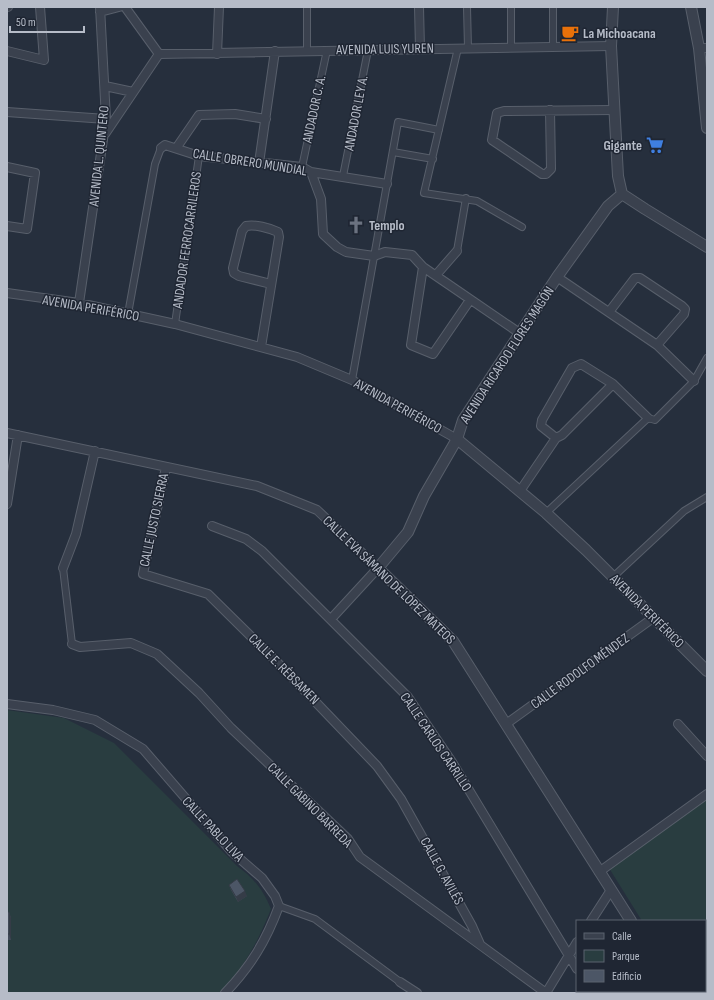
<svg xmlns="http://www.w3.org/2000/svg" width="714" height="1000" viewBox="0 0 714 1000" font-family="'Sofia Sans Condensed',sans-serif">
	<style>
		.green { fill: #293d40 }
		.lines { fill: none; stroke-linecap: round; stroke-linejoin: round }
		.pedestrian-casing { stroke: #585f6b; stroke-width: 8 }
		.minor-casing { stroke: #585f6b; stroke-width: 10 }
		.tertiary-casing { stroke: #585f6b; stroke-width: 12 }
		.pedestrian { stroke: #3a414e; stroke-width: 6 }
		.minor { stroke: #3a414e; stroke-width: 8 }
		.tertiary { stroke: #3a414e; stroke-width: 10 }
		.wall { fill: #414a58 }
		.shaded-wall { fill: #353c47 }
		.building { fill: #4c5666; stroke: #353c47 }
		.labels { text-anchor: middle; dominant-baseline: central; stroke-width: 3; stroke-linejoin: round; paint-order: stroke }
		.poi-label { font-size: 14px; font-weight: bold; fill: #b6bcc8; stroke: #1f2633; text-anchor: start }
		.street-label { font-size: 14px; fill: #b6bcc8; stroke: #1f2633 }
	</style>
	<rect width="100%" height="100%" fill="#262f3d"/>
	<!-- green -->
	<path class="green" d="M7 710 64 718 114 743 237 866C254 878 263 890 271 909 257 944 245 965 221 993H7Z
		M707 799V993H688L686 991H705V921H642L609 868Z"/>
	<g class="lines">
		<!-- pedestrian casing -->
		<g class="pedestrian-casing">
			<path id="pedestrian" d="M307 7V50
				M467 7 468 48
				M511 7V47
				M553 7V47
				M458 48 424 193 477 201 522 227
				M393 152 433 159
				M302 167 327 50
				M343 176 368 50
				M457 251 466 198
				M128 314 155 164 161 148
				M175 324 199 156
				M352 380 398 122 439 130
				M546 513 648 418 655 420 694 381 707 358
				M63 568 72 644
				M613 577 684 511 707 497
				M279 906 315 919 400 982"/>
		</g>
		<!-- minor casing -->
		<g class="minor-casing">
			<path id="minor" d="M7 7H8
				M419 7 420 49
				M100 12 119 7
				M699 48H707
				M7 51 44 60 40 7
				M159 54 611 46
				M217 54 219 7
				M105 86 133 92
				M550 110 551 169 546 174H542L492 140 497 113 504 111 614 110
				M7 112 106 119
				M105 134 159 54 125 7
				M177 147 199 115 235 114 266 119
				M161 148 165 145 199 156 302 167 311 172 387 184
				M259 163 275 51
				M7 167 35 173 27 229 7 226
				M311 172 321 199 323 234 337 247 346 252 374 256 385 252 412 255 423 267 521 334
				M423 267 411 345 433 354 470 300
				M436 275 457 251
				M557 277 657 345 694 381
				M7 293 79 303 175 324 297 357 352 380 457 439
				M79 303 106 119 100 7
				M609 312 635 278H640L682 306 685 309 684 314 657 345
				M261 347 279 237 278 232C269 228 255 224 246 226L242 231 233 268 234 273 239 276 271 284
				M7 433 257 486 317 510 378 568 331 619
				M556 438 541 426 542 420 572 368 581 364 613 384 648 418
				M166 467 143 574 208 594 284 669 377 766 401 799 472 926 480 944
				M520 491 556 438 562 435 613 384
				M7 504 18 435
				M212 526 246 539 262 551 408 697 452 762 577 969
				M63 568 76 534 95 451
				M72 644 80 647 131 643 157 654 199 693 231 728 348 839 360 857 546 993
				M7 704 53 710 95 720 143 749 232 852 262 878 275 896 279 906C266 941 251 966 225 993
				M506 724 653 618
				M678 724 707 756
				M599 872 707 794
				M591 921 611 890
				M400 982 417 993
				M590 991 592 993
				M546 993 577 942"/>
		</g>
		<!-- tertiary casing -->
		<g class="tertiary-casing">
			<path id="tertiary" d="M613 7 611 46 618 176 622 194 645 209 707 247
				M691 7 699 48 707 128
				M622 194 608 206 557 277 463 420 457 439 424 496 408 532 378 568 453 641 631 921
				M457 439 546 513 586 550 707 671
				M676 991 678 993"/>
		</g>
		<!-- pedestrian -->
		<use href="#pedestrian" class="pedestrian"/>
		<!-- minor -->
		<use href="#minor" class="minor"/>
		<!-- tertiary -->
		<use href="#tertiary" class="tertiary"/>
	</g>
	<!-- wall -->
	<path class="wall" d="M229 885 247 896 238 902 231 890Z
		M7 912H9L11 918V940H7Z"/>
	<!-- shaded-wall -->
	<path class="shaded-wall" d="M245 891 247 896 238 902 236 897Z
		M9 912 11 918V940L9 934Z"/>
	<!-- building -->
	<path class="building" d="M237 879 245 891 236 897 229 885Z
		M7 912H9V934H7Z"/>
	<!-- icons -->
	<defs>
		<g id="cafe-bare" transform="scale(1.38)"><path d="M-5.5-4.5H6V0H3Q3 3.5 0 3.5H-2.5Q-5.5 3.5-5.5 0ZM3-3.2v2h1.7v-2ZM-6 4.5H4V6H-6Z" fill="#e8710a" stroke="#1f2633" stroke-width="2.5" paint-order="stroke"/></g>
		<g id="supermarket-bare" transform="scale(1.38)"><path d="M-6-5.5h2.5l.6 2H6L4.5 2H-2.5L-4.4-4H-6ZM-1.5 3.2a1.3 1.3 0 1 0 .1 0ZM3 3.2a1.3 1.3 0 1 0 .1 0Z" fill="#3f7fe0" stroke="#1f2633" stroke-width="2.5" paint-order="stroke"/></g>
		<g id="church-bare" transform="scale(1.38)"><path d="M-1.2-6h2.4v3.5h3.3v2.4h-3.3V6h-2.4V-.1h-3.3v-2.4h3.3Z" fill="#6b7280" stroke="#1f2633" stroke-width="2.5" paint-order="stroke"/></g>
	</defs>
	<g fill-rule="evenodd">
		<use href="#cafe-bare" x="570" y="33"/>
		<use href="#supermarket-bare" x="655" y="145"/>
		<use href="#church-bare" x="356" y="225"/>
	</g>
	<g class="labels">
		<!-- poi labels -->
		<g class="poi-label">
			<text x="583" y="33">La Michoacana</text>
			<text x="642" y="145" text-anchor="end">Gigante</text>
			<text x="369" y="225">Templo</text>
		</g>
		<!-- street labels -->
		<g class="street-label">
			<text transform="translate(385 49) rotate(-1)">AVENIDA LUIS YUREN</text>
			<text transform="translate(314 109) rotate(-78)">ANDADOR C. A.</text>
			<text transform="translate(356 113) rotate(-79)">ANDADOR LEY A.</text>
			<text transform="translate(99 156) rotate(-84)">AVENIDA L. QUINTERO</text>
			<text transform="translate(250 162) rotate(9)">CALLE OBRERO MUNDIAL</text>
			<text transform="translate(187 240) rotate(-82)">ANDADOR FERROCARRILEROS</text>
			<text transform="translate(91 308) rotate(10)">AVENIDA PERIFÉRICO</text>
			<text transform="translate(507 355) rotate(-57)">AVENIDA RICARDO FLORES MAGÓN</text>
			<text transform="translate(398 406) rotate(29)">AVENIDA PERIFÉRICO</text>
			<text transform="translate(154 520) rotate(-78)">CALLE JUSTO SIERRA</text>
			<text transform="translate(389 580) rotate(44)">CALLE EVA SÁMANO DE LÓPEZ MATEOS</text>
			<text transform="translate(647 611) rotate(45)">AVENIDA PERIFÉRICO</text>
			<text transform="translate(284 669) rotate(45)">CALLE E. RÉBSAMEN</text>
			<text transform="translate(580 671) rotate(-36)">CALLE RODOLFO MÉNDEZ</text>
			<text transform="translate(436 742) rotate(56)">CALLE CARLOS CARRILLO</text>
			<text transform="translate(310 805) rotate(45)">CALLE GABINO BARREDA</text>
			<text transform="translate(213 829) rotate(47)">CALLE PABLO LIVA</text>
			<text transform="translate(442 871) rotate(61)">CALLE G. AVILÉS</text>
		</g>
	</g>
	<!-- border -->
	<rect width="714" height="1000" fill="none" stroke="#b6bcc8" stroke-width="16"/>
	<!-- legend -->
	<rect x="576" y="920" width="130" height="72" fill="#1f2633" stroke="#5b626f"/>
	<rect x="584" y="933" width="20" height="6" fill="#3a414e" stroke="#5b626f"/>
	<text x="612" y="940" font-size="12" fill="#b6bcc8">Calle</text>
	<rect x="584" y="950" width="20" height="12" fill="#293d40" stroke="#5b626f"/>
	<text x="612" y="960" font-size="12" fill="#b6bcc8">Parque</text>
	<rect x="584" y="970" width="20" height="12" fill="#4c5666" stroke="#5b626f"/>
	<text x="612" y="980" font-size="12" fill="#b6bcc8">Edificio</text>
	<!-- scale -->
	<path d="M10 26v6h74v-6" fill="none" stroke="#b6bcc8" stroke-width="2"/>
	<text x="16" y="26" font-size="12" fill="#b6bcc8" stroke="#1f2633" stroke-width="3" paint-order="stroke">50 m</text>
</svg>
